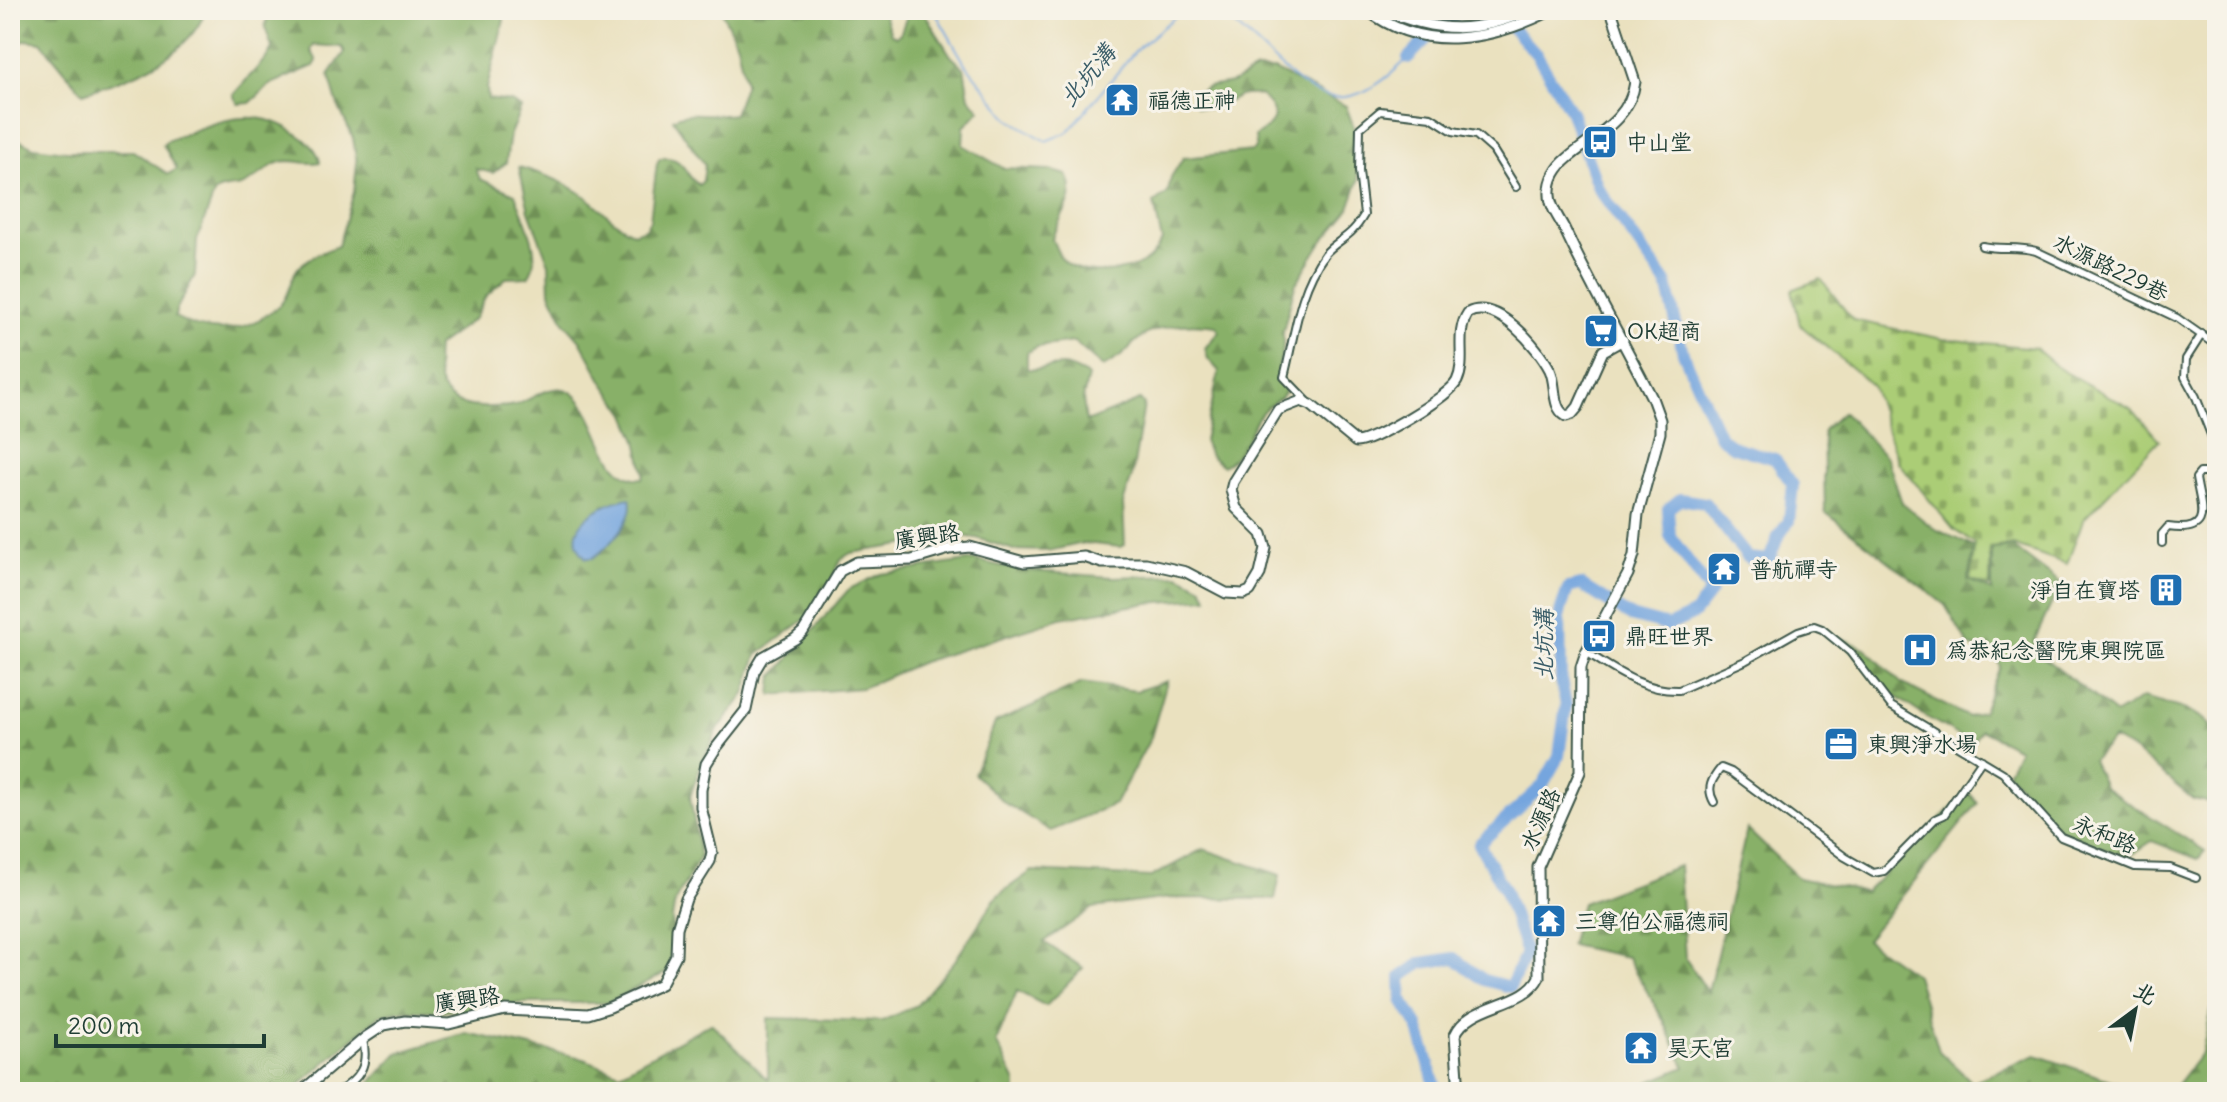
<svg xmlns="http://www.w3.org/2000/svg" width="2227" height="1102" viewBox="0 0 2227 1102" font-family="Delius,'LXGW WenKai TC',sans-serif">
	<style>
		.forest { fill: url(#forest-firs); stroke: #54764e; stroke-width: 2 }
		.cemetery { fill: url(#cemetery-stones); stroke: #658555; stroke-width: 2 }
		.water { fill: #74a5de; stroke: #4a7189; stroke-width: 2 }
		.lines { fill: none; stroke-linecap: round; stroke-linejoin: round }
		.stream { stroke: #74a5de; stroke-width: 2 }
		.river { stroke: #74a5de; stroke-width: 12 }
		.street-casing { stroke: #3d5649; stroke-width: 10 }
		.secondary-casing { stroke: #3d5649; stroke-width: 13 }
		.street { stroke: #fff; stroke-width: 6 }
		.secondary { stroke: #fff; stroke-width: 9 }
		.labels { text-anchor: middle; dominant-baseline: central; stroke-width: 6; stroke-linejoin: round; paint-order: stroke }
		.poi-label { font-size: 22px; fill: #1f3d34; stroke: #f7f3e8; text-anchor: start }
		.street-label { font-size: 22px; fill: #1f3d34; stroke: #f7f3e8 }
		.water-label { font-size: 24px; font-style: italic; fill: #395c67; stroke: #f7f3e8 }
	</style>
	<defs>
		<pattern id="forest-firs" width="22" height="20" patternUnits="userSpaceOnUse" patternTransform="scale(2)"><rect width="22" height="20" fill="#88b067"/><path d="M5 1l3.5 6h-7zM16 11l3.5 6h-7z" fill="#6f9056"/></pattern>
		<pattern id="cemetery-stones" width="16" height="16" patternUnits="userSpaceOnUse" patternTransform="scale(2)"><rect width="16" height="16" fill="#abcd76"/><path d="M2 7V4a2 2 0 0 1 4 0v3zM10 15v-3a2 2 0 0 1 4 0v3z" fill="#8ba862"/></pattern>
	</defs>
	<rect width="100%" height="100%" fill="#f7f3e8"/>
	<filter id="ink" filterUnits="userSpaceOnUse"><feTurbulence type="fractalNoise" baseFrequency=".0125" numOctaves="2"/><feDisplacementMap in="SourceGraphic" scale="16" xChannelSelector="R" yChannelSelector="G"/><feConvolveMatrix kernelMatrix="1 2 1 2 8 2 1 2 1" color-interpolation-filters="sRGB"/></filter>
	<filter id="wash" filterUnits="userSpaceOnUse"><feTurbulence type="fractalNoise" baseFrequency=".006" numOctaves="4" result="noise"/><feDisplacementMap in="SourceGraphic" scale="32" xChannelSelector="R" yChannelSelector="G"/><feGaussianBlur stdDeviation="1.8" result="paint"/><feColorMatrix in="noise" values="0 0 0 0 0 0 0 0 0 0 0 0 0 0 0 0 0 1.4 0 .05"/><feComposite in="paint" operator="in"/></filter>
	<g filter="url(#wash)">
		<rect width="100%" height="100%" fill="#eae1bf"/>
		<!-- forest -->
		<path class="forest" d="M10 10H201L203 17C181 61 127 79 83 93L41 42 26 40 10 49Z
			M269 10H468L473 15 491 12 503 14 504 20 487 88 488 99 511 102 521 108 510 134 506 163 493 173 476 169 480 179 515 194C523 218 545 254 528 277L506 278 485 297 475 318 437 346C433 388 446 409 490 407 498 407 507 407 515 405 529 401 552 383 567 390 601 405 600 483 643 478L644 473 637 440 626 414 603 382 580 340 565 323 550 292 549 264 529 211 519 167C546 175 572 184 594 203 609 216 615 224 634 233L645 229 650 220 657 163 660 158C686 156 683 175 699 185L703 181 705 165 673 119C691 108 713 118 734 114L745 83 737 44 721 10H882L891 34 897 36 901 32 909 10 923 11 951 56 964 68 969 97 980 110 964 127 963 145 1003 168 1050 170 1067 175C1080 199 1058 216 1052 239 1055 246 1058 255 1064 261 1083 278 1125 274 1146 261 1154 256 1157 248 1162 241L1154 203 1168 193 1171 177 1183 158 1253 151 1256 146 1255 136C1278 122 1280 114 1260 95 1253 95 1247 94 1240 96 1225 102 1212 113 1196 106L1193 95 1208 87 1232 83 1256 70H1274L1346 106 1354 128V157L1359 180 1348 211 1321 243 1295 285 1283 331V348L1279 366V377L1286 388C1283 399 1272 402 1264 410 1246 429 1249 450 1223 466L1210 456 1204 441 1219 371 1208 359 1205 348 1219 331 1216 326C1190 322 1154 324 1134 343 1122 356 1119 358 1103 367L1074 342 1037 347 1027 352V369C1040 371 1049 366 1062 366 1071 366 1080 372 1088 376L1083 399 1086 422 1140 400 1144 405 1132 476 1123 504 1125 545 1120 547 1084 543 1048 551 1014 550 977 538 960 536 851 553 841 559 826 592 808 617 757 655 745 694 717 731 702 762 690 796 700 857 675 901 672 919 676 960 665 973 607 1003H520L454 1011H397L380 1015 291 1092H10V136L34 147 66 151H133L168 174 177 169 163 145 167 141C211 124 253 102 297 134 307 141 318 149 320 162 308 165 299 161 287 161 269 162 257 181 241 186 232 188 224 187 215 192L197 240 195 275 176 310 175 317C205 334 241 335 269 313 274 310 280 306 283 301 290 291 291 275 299 267 310 256 325 251 338 246L354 192 357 163 353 138 337 103 329 75 345 52 342 47 314 45 311 50 317 61 314 66 271 84 250 103 238 104 233 95 267 57 272 48 265 27Z
			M1843 412 1887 458 1902 503 1933 528 1974 547 1968 580 1992 591V549L2013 547 2061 583 2035 639 2034 650 2116 714 2142 698C2166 705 2210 709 2217 739 2221 756 2217 786 2217 804L2193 799 2136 752 2113 739 2092 760 2104 787 2205 851 2198 859 2152 841 2126 858 2060 830 2007 772 2019 749 1981 730 1972 743 1923 715 1886 690 1841 638 1865 648 1901 683 1968 717 1983 712 2000 666 1995 655 1969 646 1945 605 1825 512 1823 430Z
			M974 560 1020 570 1112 577 1179 575 1202 587 1208 598 1148 603 1061 618 922 662 862 688 771 695 773 677 849 589 881 574Z
			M1167 681 1151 737 1115 804 1051 831 1005 803 974 774 995 723 1082 683 1136 691Z
			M1968 792 1978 803 1866 940 1916 975 1939 1051 1972 1082 2036 1055 2145 1092H1568L1570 1080 1633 1089 1685 1067 1662 1017 1627 957 1570 945 1582 903 1679 866 1685 958 1708 992 1747 829 1798 878 1866 892Z
			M1203 849 1280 875 1275 899 1169 898 1093 908 1044 942 1083 968 1046 1006 1017 991 996 1042 1016 1082V1092H362L398 1053 466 1033 578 1057 620 1073 711 1023 768 1080V1018L882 1021 917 1005 954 962 997 896 1032 871 1151 877Z
			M2217 985V1092H2171L2202 1052Z"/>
		<!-- cemetery -->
		<path class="cemetery" d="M1821 279 1853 320 1943 339 2035 348 2060 369 2132 409 2159 440 2083 520 2067 564 2013 545 1990 548V587L1970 580 1975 544 1954 530 1898 462 1872 385 1800 325 1792 290Z"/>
		<!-- water -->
		<path class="water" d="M630 498C636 520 609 546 593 558H586C556 527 603 502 630 498Z"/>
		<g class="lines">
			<!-- stream -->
			<path class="stream" d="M934 10 964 62 1009 119 1046 141 1068 132 1136 50 1183 10
				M1214 10C1287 54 1316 152 1408 58"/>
			<!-- river -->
			<path class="river" d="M1408 58 1440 25 1463 10
				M1437 1092 1418 1026 1402 1000 1401 977 1421 963 1454 958 1484 980 1510 987 1526 953 1505 891 1479 844 1542 786 1559 756 1566 705 1561 680 1560 613 1568 588 1581 585 1630 616 1668 626 1694 614 1711 592 1670 536 1668 509 1680 499 1705 503 1748 558 1769 560 1778 537 1789 521 1793 485 1775 459 1734 447 1720 437 1683 353 1667 284 1598 188 1571 112 1537 55 1496 10"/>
		</g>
	</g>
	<g filter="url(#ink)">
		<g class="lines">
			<!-- street casing -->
			<g class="street-casing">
				<path id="street" d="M1982 246C2000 250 2018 246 2036 251L2177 318 2217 346
					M2202 334 2186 359 2185 377 2196 397 2217 450
					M1308 402 1284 377C1295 335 1298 291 1325 254 1333 244 1345 239 1353 230 1357 226 1361 220 1364 215L1359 171 1360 128 1380 111 1431 117 1453 131 1476 135 1493 150 1516 187
					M2162 543V534L2168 527C2215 534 2200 506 2196 478L2200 473H2206L2217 484
					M1586 652C1615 670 1643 691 1679 690L1745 661 1798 631 1814 626 1822 629 1850 652 1891 706 2003 773 2061 837 2135 867 2170 868 2196 878
					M1714 802C1706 788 1712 779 1721 768L1731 772 1845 857 1873 873 1884 871 1935 819 1944 815 1982 760
					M338 1092C360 1078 369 1066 363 1040"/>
			</g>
			<!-- secondary casing -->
			<g class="secondary-casing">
				<path id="secondary" d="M1367 10C1424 54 1493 40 1552 10
					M1384 10C1435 33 1478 34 1529 10
					M301 1092 366 1037 384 1025 405 1021 449 1024 505 1010 588 1014 610 1007 661 984 676 955 677 928 686 899 710 861 712 852 701 807V790L706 764 716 748 746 710 754 672 763 657 795 639 803 632 840 571 857 562 912 560 949 549 970 547 1024 562 1084 557 1102 563H1146L1186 572 1226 593 1243 594 1250 591 1260 574 1266 548 1262 534 1236 508 1231 490 1233 482 1278 410 1301 401 1311 405 1356 442C1374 441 1449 397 1457 381 1467 360 1454 334 1468 313 1497 298 1538 347 1550 370 1557 385 1551 407 1566 416L1572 414 1578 407 1603 351 1623 340
					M1459 1092 1455 1035C1470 1002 1525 1007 1539 977L1538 867 1580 772 1581 667 1586 652 1628 574 1634 555 1638 514 1660 433V420L1652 398C1623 341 1591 286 1564 228 1559 218 1550 207 1550 195 1549 180 1557 167 1568 158 1594 136 1630 120 1635 82L1611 10"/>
			</g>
			<!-- street -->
			<use href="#street" class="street"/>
			<!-- secondary -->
			<use href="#secondary" class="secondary"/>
		</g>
	</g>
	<!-- icons -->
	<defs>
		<g id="temple-square" transform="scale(1.8)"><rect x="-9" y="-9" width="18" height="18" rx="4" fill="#1f6fb2" stroke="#f7f3e8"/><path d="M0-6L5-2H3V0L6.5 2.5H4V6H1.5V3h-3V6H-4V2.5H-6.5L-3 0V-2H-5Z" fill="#fff"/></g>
		<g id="bus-square" transform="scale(1.8)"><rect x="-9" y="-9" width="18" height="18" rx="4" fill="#1f6fb2" stroke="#f7f3e8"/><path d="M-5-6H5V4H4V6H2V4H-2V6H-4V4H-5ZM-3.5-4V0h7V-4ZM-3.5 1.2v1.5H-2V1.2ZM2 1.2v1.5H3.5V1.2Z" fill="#fff"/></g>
		<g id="supermarket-square" transform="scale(1.8)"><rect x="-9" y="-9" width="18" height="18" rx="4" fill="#1f6fb2" stroke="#f7f3e8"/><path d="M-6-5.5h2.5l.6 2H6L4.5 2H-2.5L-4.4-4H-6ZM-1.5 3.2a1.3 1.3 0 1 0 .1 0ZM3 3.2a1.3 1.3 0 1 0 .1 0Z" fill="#fff"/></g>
		<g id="building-square" transform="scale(1.8)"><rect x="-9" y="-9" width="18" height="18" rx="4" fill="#1f6fb2" stroke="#f7f3e8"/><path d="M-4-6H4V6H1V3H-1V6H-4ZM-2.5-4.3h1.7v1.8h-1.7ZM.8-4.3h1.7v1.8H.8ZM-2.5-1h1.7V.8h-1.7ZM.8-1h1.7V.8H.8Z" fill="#fff"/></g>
		<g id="hospital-square" transform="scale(1.8)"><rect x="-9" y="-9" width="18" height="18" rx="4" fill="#1f6fb2" stroke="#f7f3e8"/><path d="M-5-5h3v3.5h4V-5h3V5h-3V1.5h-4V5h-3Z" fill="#fff"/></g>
		<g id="office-square" transform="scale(1.8)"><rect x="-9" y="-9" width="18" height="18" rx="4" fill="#1f6fb2" stroke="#f7f3e8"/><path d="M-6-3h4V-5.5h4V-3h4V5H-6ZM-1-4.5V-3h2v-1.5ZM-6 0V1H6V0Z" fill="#fff"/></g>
	</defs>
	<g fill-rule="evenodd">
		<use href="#temple-square" x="1122" y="100"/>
		<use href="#bus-square" x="1600" y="142"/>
		<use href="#supermarket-square" x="1601" y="331"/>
		<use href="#temple-square" x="1724" y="569"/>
		<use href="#building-square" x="2166" y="590"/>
		<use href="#bus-square" x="1599" y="636"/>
		<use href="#hospital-square" x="1920" y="650"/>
		<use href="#office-square" x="1841" y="744"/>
		<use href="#temple-square" x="1549" y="921"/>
		<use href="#temple-square" x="1641" y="1048"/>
	</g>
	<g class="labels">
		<!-- poi labels -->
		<g class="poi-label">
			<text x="1148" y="100">福德正神</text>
			<text x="1626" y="142">中山堂</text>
			<text x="1627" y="331">OK超商</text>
			<text x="1750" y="569">普航禪寺</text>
			<text x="2140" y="590" text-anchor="end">淨自在寶塔</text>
			<text x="1625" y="636">鼎旺世界</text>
			<text x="1946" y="650">為恭紀念醫院東興院區</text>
			<text x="1867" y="744">東興淨水場</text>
			<text x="1575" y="921">三尊伯公福德祠</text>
			<text x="1667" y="1048">昊天宮</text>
		</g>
		<!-- street labels -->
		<g class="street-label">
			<text transform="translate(2111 267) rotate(26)">水源路229巷</text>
			<text transform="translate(927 536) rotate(-8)">廣興路</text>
			<text transform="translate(1540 819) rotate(-66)">水源路</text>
			<text transform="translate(2105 834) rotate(22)">永和路</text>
			<text transform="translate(467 999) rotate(-8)">廣興路</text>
		</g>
		<!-- water labels -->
		<g class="water-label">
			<text transform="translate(1087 75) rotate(-50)">北坑溝</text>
			<text transform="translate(1543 645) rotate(-90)">北坑溝</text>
		</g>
	</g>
	<!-- margin -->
	<rect width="2227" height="1102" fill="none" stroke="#f7f3e8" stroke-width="40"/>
	<!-- north arrow -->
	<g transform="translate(2135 1010) rotate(32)" stroke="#f7f3e8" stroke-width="6" paint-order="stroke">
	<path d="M0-6L14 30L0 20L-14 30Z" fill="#1f3d34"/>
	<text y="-12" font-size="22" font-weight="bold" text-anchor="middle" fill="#1f3d34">北</text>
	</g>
	<!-- scale -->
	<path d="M56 1034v12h208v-12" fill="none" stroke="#1f3d34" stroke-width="4"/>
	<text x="68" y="1034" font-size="24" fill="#1f3d34" stroke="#f7f3e8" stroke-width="6" paint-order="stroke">200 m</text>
</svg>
